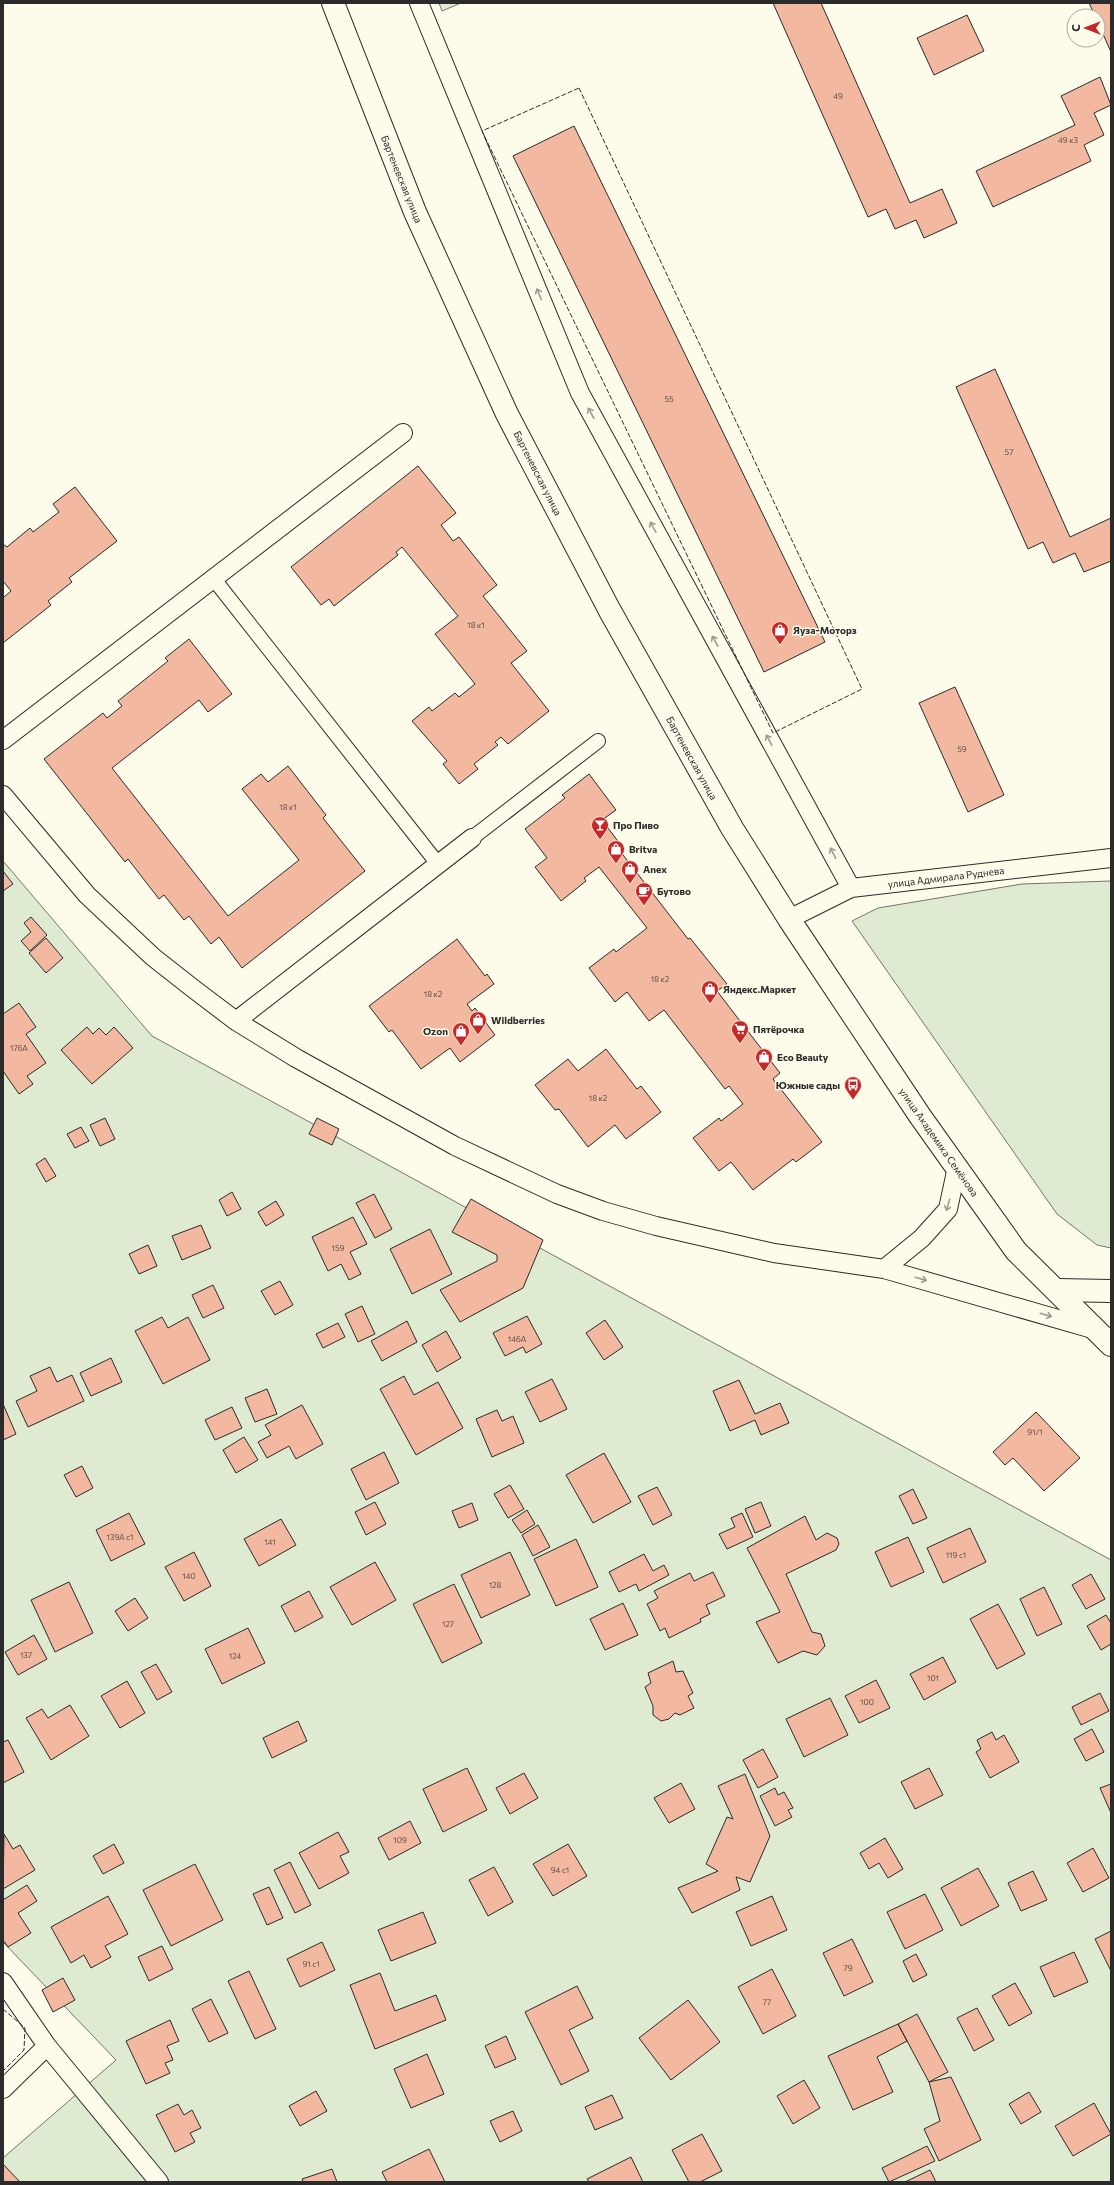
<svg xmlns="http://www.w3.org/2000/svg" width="1114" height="2185" viewBox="0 0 1114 2185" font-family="Commissioner,sans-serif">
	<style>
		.green { fill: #deebd1; stroke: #74746e }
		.building { fill: #f2b8a0; stroke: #2b2b2b }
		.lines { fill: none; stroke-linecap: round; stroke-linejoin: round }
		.pedestrian-casing { stroke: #2b2b2b; stroke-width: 16 }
		.minor-casing { stroke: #2b2b2b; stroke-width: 20 }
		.tertiary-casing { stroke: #2b2b2b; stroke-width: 24 }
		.secondary-casing { stroke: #2b2b2b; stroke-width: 24 }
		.pedestrian { stroke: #fdfbea; stroke-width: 14 }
		.minor { stroke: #fdfbea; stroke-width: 18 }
		.tertiary { stroke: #fdfbea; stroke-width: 22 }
		.secondary { stroke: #fdfbea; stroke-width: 22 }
		.fence { stroke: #2b2b2b; stroke-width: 1; stroke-dasharray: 5 2; stroke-linecap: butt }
		.oneway { stroke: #9e9d94 }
		.labels { text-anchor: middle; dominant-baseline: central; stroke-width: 3; stroke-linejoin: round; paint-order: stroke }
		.number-label { font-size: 8px; fill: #5d4e48 }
		.street-label { font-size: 10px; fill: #2b2b2b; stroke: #fdfbea }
		.poi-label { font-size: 10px; font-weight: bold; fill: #2b2b2b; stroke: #fdfbea; text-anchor: start }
	</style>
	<rect width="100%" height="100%" fill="#fdfbea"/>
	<!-- green -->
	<path class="green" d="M439 3H461L442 11Z
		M3 861 152 1036 1111 1560V2182H3V2158L116 2060 3 1942Z
		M1111 881V1248L1097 1245 1057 1214 852 921 878 908 1022 884Z"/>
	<!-- building -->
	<path class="building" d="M773 3H821L910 203 942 189 957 223 924 238 916 220 895 229 886 209 868 217Z
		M1089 3H1111V52L1098 23V16H1095Z
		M967 15 984 51 934 75 917 38Z
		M1100 77 1111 105 1094 113 1104 135 1084 145 1091 161 993 207 976 171 1075 125 1061 96Z
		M574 126 825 642 764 672 513 156Z
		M995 369 1070 537 1111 518V561L1084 572 1075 553 1053 563 1043 542 1028 549 956 387Z
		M418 466 456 513 441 525 453 541 459 537 497 585 483 596 527 651 511 663 549 711 508 744 501 737 495 742 498 745 474 764 478 769 459 784 443 764 447 761 412 721 429 707 432 711 455 693 459 697 475 684 435 634 458 616 402 547 396 552 398 555 334 606 329 599 321 605 291 567Z
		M75 487 117 541 69 578 72 582 48 601 51 605 3 643V595L4 597 11 591 3 581V544L7 547 30 528 33 532 59 512 53 504Z
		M189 639 232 694 208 712 199 700 112 768 228 916 299 860 242 789 261 774 268 782 288 766 326 815 323 818 365 871 242 968 219 937 211 944 189 916 184 920 164 895 159 899 128 859 125 862 44 759 103 713 107 718 122 706 118 701 168 661 165 658Z
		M955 687 1004 795 968 812 919 703Z
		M589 774 616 810 602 820 623 848 620 851 688 939 690 938 727 984 717 991 780 1073 773 1079 822 1142 796 1162 793 1159 753 1190 731 1162 719 1171 693 1138 719 1118 721 1121 743 1104 729 1086 725 1089 664 1010 649 1021 627 992 615 1002 589 968 614 949 616 952 647 928 599 867 584 878 586 881 561 901 535 867 547 858 525 829 565 798 562 795Z
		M3 871 13 884 3 891Z
		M31 917 47 935 30 951 21 941 31 932 24 923Z
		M46 938 63 958 46 973 29 953Z
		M457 939 485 976 487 974 494 984 467 1004 472 1011 475 1008 495 1035 460 1062 450 1048 421 1069 392 1030 389 1032 369 1006Z
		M19 1003 36 1027 26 1034 46 1063 27 1076 33 1084 19 1094 3 1071V1014Z
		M87 1027 93 1034 99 1028 106 1035 114 1027 133 1048 92 1084 61 1050Z
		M606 1049 637 1089 641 1086 661 1112 626 1139 615 1125 588 1147 559 1109 555 1110 535 1085 568 1059 578 1071Z
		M105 1118 115 1139 100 1146 90 1125Z
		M317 1118 339 1129 332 1145 309 1134Z
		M81 1127 89 1141 75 1148 67 1134Z
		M45 1158 56 1176 46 1182 36 1164Z
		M232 1192 241 1209 227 1216 219 1200Z
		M374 1194 392 1229 375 1238 356 1203Z
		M471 1199 543 1240 523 1288 460 1322 440 1290 497 1261V1255L452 1232Z
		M276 1201 284 1215 266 1226 258 1212Z
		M353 1217 367 1244 350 1252 361 1274 349 1280 341 1264 328 1271 312 1237Z
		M201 1225 211 1248 182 1260 172 1236Z
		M430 1229 452 1274 412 1294 390 1249Z
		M148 1245 157 1266 139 1274 129 1254Z
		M280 1281 293 1305 275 1315 261 1291Z
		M213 1285 224 1308 203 1318 192 1295Z
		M362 1306 375 1334 358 1342 345 1314Z
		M527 1316 542 1344 526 1353 523 1347 505 1356 493 1333Z
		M162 1317 168 1328 188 1317 210 1360 163 1384 135 1331Z
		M605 1320 623 1347 604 1360 586 1333Z
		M407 1321 417 1342 382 1361 371 1341Z
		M338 1323 345 1337 323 1348 316 1334Z
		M446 1331 461 1358 437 1372 422 1345Z
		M111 1358 122 1382 91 1396 80 1373Z
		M50 1367 57 1382 72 1375 84 1401 28 1427 16 1401 37 1391 30 1376Z
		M404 1376 414 1395 438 1382 463 1428 416 1455 380 1389Z
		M552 1379 567 1409 540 1422 525 1392Z
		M739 1380 755 1414 780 1403 789 1423 761 1435 755 1420 730 1431 713 1391Z
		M267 1389 277 1414 255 1422 245 1398Z
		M3 1404 16 1434 3 1440Z
		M302 1405 323 1444 296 1459 289 1446 267 1458 258 1442 271 1435 265 1425Z
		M232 1407 242 1428 215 1440 205 1420Z
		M497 1410 502 1421 513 1416 524 1443 492 1457 476 1419Z
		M1036 1412 1080 1458 1044 1491 1013 1458 1005 1465 993 1452Z
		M244 1437 258 1460 236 1473 223 1450Z
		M384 1452 399 1483 366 1500 351 1469Z
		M604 1453 631 1502 593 1523 566 1475Z
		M82 1466 93 1488 76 1497 64 1475Z
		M510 1485 524 1509 508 1518 494 1494Z
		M657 1487 672 1515 653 1525 638 1496Z
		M913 1489 927 1518 913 1524 899 1496Z
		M375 1502 386 1524 366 1535 355 1512Z
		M761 1502 771 1526 755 1533 745 1509Z
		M472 1503 478 1520 459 1528 452 1511Z
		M527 1510 535 1524 521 1533 512 1520Z
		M129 1513 145 1544 111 1561 96 1530Z
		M742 1513 753 1537 727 1549 719 1534 735 1527 731 1518Z
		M805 1516 816 1540 827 1533 837 1538 839 1544 836 1550 786 1574 812 1632 821 1634 825 1646 817 1655 803 1651 778 1663 756 1622 780 1612 747 1548Z
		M281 1519 296 1545 259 1566 244 1539Z
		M538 1525 550 1547 533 1556 522 1535Z
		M970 1528 986 1562 943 1583 927 1548Z
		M908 1537 924 1572 891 1587 875 1552Z
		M576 1539 598 1587 556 1606 534 1559Z
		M194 1552 211 1586 184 1601 165 1567Z
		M510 1552 530 1595 481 1618 461 1575Z
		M644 1554 653 1571 664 1565 669 1575 639 1591 636 1584 619 1592 609 1572Z
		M375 1562 396 1600 352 1625 330 1587Z
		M713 1572 725 1596 706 1605 710 1614 700 1619 701 1622 669 1638 665 1628 660 1631 647 1604 658 1598 654 1591 690 1573 694 1581Z
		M1091 1574 1105 1599 1086 1609 1072 1585Z
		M69 1582 93 1633 55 1652 31 1600Z
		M454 1584 482 1643 442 1663 413 1604Z
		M1044 1587 1062 1624 1037 1636 1020 1599Z
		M309 1591 323 1617 295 1632 281 1606Z
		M135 1598 148 1618 128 1631 115 1611Z
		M623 1603 638 1635 605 1650 590 1619Z
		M998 1604 1025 1654 997 1669 970 1619Z
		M1106 1615 1111 1623V1644L1101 1650 1087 1626Z
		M248 1628 265 1663 222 1684 205 1649Z
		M34 1635 47 1659 18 1675 5 1652Z
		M943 1657 956 1682 924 1700 910 1674Z
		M673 1661 676 1672 683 1671 693 1693 688 1696 694 1708 680 1715 675 1713 669 1719 661 1721 653 1715V1706L645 1687 651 1683 648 1673Z
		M156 1664 172 1692 157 1700 141 1672Z
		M876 1680 890 1708 859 1723 845 1696Z
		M127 1681 145 1713 120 1728 101 1696Z
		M1100 1693 1109 1711 1081 1725 1072 1707Z
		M830 1698 848 1735 804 1757 786 1719Z
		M70 1705 89 1736 51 1760 26 1718 42 1709 48 1718Z
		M298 1721 307 1741 272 1758 263 1738Z
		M1092 1729 1104 1752 1086 1761 1074 1739Z
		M992 1732 996 1740 1004 1735 1019 1762 990 1778 976 1752 981 1749 977 1740Z
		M8 1740 24 1772 3 1783V1742Z
		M763 1749 778 1777 758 1788 743 1760Z
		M467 1768 487 1810 443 1832 423 1789Z
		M929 1768 943 1795 915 1809 901 1782Z
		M524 1773 538 1798 510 1814 496 1788Z
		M745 1774 770 1836 750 1882 736 1877 740 1890 692 1913 678 1888 718 1871 706 1864 727 1817 733 1819 718 1786Z
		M681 1783 695 1809 669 1823 654 1798Z
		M1111 1784V1813L1100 1788Z
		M775 1788 778 1795 784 1792 793 1808 788 1810 792 1817 775 1826 760 1796Z
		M410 1821 421 1843 389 1860 378 1838Z
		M338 1832 349 1852 340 1856 349 1873 319 1889 299 1853Z
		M4 1834 13 1849 20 1845 35 1870 3 1889Z
		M885 1838 903 1869 888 1878 879 1863 869 1869 860 1853Z
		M114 1844 124 1863 103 1874 93 1856Z
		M568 1844 587 1876 553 1896 533 1864Z
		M1093 1848 1109 1878 1083 1892 1067 1863Z
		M290 1862 311 1905 295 1913 274 1870Z
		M195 1864 223 1920 171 1946 143 1890Z
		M494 1867 513 1902 488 1916 469 1880Z
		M978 1868 999 1906 961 1926 941 1888Z
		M1033 1871 1047 1900 1021 1911 1008 1883Z
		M27 1885 37 1901 18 1913 31 1933 8 1947 3 1940V1900Z
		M269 1887 283 1918 267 1925 253 1894Z
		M925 1894 943 1930 905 1949 887 1912Z
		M108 1896 128 1934 105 1946 111 1957 91 1968 84 1955 71 1963 51 1927Z
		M772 1896 787 1930 751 1946 736 1912Z
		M423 1912 436 1943 391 1961 378 1930Z
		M1111 1931V1971L1095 1939Z
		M852 1939 873 1982 844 1996 823 1953Z
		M322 1942 335 1970 300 1987 287 1959Z
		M162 1946 173 1969 149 1981 138 1957Z
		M1074 1952 1088 1982 1054 1997 1040 1967Z
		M916 1954 927 1975 913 1982 903 1961Z
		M772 1969 796 2016 763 2034 738 1987Z
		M249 1971 276 2029 255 2039 228 1981Z
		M380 1973 395 2011 436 1995 446 2020 375 2049 350 1985Z
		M63 1978 75 2000 53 2012 42 1990Z
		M1015 1983 1032 2013 1009 2026 992 1996Z
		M577 1986 593 2018 569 2030 589 2071 561 2085 525 2012Z
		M211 1999 228 2033 209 2042 192 2009Z
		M688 2000 720 2042 671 2080 639 2038Z
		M977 2008 994 2040 974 2051 957 2018Z
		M917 2014 948 2072 929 2082 898 2024Z
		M170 2020 179 2041 167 2046 173 2060 165 2063 170 2073 146 2084 126 2041Z
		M898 2024 907 2041 877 2057 893 2092 853 2110 828 2056Z
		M506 2036 516 2059 495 2068 485 2046Z
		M427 2054 444 2094 411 2108 394 2069Z
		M951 2077 981 2140 939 2161 924 2129 940 2121 929 2082Z
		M804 2080 820 2108 793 2124 777 2096Z
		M316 2091 327 2111 300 2126 289 2106Z
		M1029 2092 1041 2112 1021 2124 1009 2104Z
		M612 2095 623 2118 595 2130 585 2107Z
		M1094 2103 1111 2134 1073 2156 1055 2126Z
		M178 2104 184 2115 192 2110 201 2128 190 2133 195 2142 175 2152 156 2115Z
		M513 2111 522 2131 500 2142 490 2121Z
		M702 2134 722 2171 700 2182H689L672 2150Z
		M927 2146 935 2161 889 2182 882 2168Z
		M429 2149 445 2182H387L382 2172Z
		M631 2157 643 2182H589L587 2179Z
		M3 2164 20 2182H3Z
		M332 2169 337 2182H303L302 2179Z
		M930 2170 936 2182H905Z"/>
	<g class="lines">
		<!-- pedestrian casing -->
		<g class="pedestrian-casing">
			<path id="pedestrian" d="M213 578 438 864
				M472 838 598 741"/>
		</g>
		<!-- minor casing -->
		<g class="minor-casing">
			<path id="minor" d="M419 3 580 393 851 888
				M3 740 403 433
				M3 795 87 895 153 957 195 990 236 1021 296 1058 455 1146 557 1194 603 1211 656 1226 774 1253 884 1269 1096 1330
				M789 919 851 888 1111 858
				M236 1021 472 838
				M884 1269 922 1238 948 1209 957 1167
				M3 1982 47 2046 159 2182
				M3 2089 47 2046"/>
		</g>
		<!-- tertiary casing -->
		<g class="tertiary-casing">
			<path id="tertiary" d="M1057 1290 1111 1291"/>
		</g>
		<!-- secondary casing -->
		<g class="secondary-casing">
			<path id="secondary" d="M333 3 415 212 507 414 610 611 732 828 789 919 920 1116 1016 1251 1111 1345"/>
		</g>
		<!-- pedestrian -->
		<use href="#pedestrian" class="pedestrian"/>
		<!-- minor -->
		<use href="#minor" class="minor"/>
		<!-- tertiary -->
		<use href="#tertiary" class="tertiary"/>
		<!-- secondary -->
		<use href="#secondary" class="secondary"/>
		<!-- fence -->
		<path class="fence" d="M579 88 862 689 773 733 482 131Z
			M3 2009 25 2028 24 2050 3 2071"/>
	</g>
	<!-- one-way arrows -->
	<defs><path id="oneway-shaft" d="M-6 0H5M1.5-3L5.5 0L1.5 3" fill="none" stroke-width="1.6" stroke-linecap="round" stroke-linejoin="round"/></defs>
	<g class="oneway">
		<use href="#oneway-shaft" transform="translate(539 294) rotate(-112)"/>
		<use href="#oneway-shaft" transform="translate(591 413) rotate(-119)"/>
		<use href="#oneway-shaft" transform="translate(653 527) rotate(-119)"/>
		<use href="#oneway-shaft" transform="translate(715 641) rotate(-119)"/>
		<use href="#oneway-shaft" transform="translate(769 740) rotate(-118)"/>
		<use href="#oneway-shaft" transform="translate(833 853) rotate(-117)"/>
		<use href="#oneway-shaft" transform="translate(948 1205) rotate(107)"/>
		<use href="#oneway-shaft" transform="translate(921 1279) rotate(16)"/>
		<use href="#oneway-shaft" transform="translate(1046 1315) rotate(16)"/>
	</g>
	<!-- icons -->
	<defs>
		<g id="shop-pin" transform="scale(0.9)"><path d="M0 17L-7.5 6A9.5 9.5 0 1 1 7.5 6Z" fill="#c62828" stroke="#fdfbea"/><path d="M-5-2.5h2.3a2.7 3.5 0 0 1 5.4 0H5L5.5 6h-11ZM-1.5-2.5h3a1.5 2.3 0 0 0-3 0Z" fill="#fff"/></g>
		<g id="bar-pin" transform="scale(0.9)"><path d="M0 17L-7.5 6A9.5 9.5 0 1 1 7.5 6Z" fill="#c62828" stroke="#fdfbea"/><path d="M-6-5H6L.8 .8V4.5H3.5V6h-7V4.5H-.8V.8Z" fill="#fff"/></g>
		<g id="cafe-pin" transform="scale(0.9)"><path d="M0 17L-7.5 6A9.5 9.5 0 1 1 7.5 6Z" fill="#c62828" stroke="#fdfbea"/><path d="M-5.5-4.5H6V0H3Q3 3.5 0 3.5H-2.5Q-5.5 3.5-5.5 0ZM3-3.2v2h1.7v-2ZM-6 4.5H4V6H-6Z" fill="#fff"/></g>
		<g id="supermarket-pin" transform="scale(0.9)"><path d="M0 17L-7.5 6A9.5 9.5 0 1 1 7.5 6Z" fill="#c62828" stroke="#fdfbea"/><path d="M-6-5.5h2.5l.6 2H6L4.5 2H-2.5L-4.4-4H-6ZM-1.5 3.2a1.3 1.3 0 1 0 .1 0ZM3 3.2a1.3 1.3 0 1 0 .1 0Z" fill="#fff"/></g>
		<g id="bus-pin" transform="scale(0.9)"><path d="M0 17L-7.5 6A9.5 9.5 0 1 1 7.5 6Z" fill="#c62828" stroke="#fdfbea"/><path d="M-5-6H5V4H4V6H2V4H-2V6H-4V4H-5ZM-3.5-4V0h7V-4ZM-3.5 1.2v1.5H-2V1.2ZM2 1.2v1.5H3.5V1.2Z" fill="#fff"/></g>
	</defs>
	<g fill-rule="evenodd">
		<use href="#shop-pin" x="780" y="630"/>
		<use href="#bar-pin" x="600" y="825"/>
		<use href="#shop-pin" x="616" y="849"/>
		<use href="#shop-pin" x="630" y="869"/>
		<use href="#cafe-pin" x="644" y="891"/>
		<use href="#shop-pin" x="710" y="989"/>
		<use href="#shop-pin" x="478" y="1020"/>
		<use href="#supermarket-pin" x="740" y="1029"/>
		<use href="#shop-pin" x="461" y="1031"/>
		<use href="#shop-pin" x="764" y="1057"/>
		<use href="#bus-pin" x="853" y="1085"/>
	</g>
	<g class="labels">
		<!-- number labels -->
		<g class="number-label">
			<text x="838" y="96">49</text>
			<text x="1068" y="140">49 к3</text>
			<text x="669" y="399">55</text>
			<text x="1009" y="452">57</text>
			<text x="476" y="625">18 к1</text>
			<text x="962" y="749">59</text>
			<text x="288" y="807">18 к1</text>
			<text x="660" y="979">18 к2</text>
			<text x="433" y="994">18 к2</text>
			<text x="19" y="1048">176А</text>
			<text x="598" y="1098">18 к2</text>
			<text x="338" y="1248">159</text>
			<text x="517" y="1339">146А</text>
			<text x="1035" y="1432">91/1</text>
			<text x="120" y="1537">139А с1</text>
			<text x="270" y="1542">141</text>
			<text x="956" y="1555">119 с1</text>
			<text x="189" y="1576">140</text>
			<text x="495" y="1585">128</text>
			<text x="448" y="1624">127</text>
			<text x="26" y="1655">137</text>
			<text x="235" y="1656">124</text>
			<text x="933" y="1678">101</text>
			<text x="867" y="1702">100</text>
			<text x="400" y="1840">109</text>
			<text x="560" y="1870">94 с1</text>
			<text x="311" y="1964">91 с1</text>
			<text x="848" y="1968">79</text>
			<text x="767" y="2002">77</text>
		</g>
		<!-- street labels -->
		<g class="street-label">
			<text transform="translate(402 179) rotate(68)">Бартеневская улица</text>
			<text transform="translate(538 473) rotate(63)">Бартеневская улица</text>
			<text transform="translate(692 758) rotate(61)">Бартеневская улица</text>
			<text transform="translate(946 877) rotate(-7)">улица Адмирала Руднева</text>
			<text transform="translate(939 1142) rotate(55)">улица Академика Семёнова</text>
		</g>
		<!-- poi labels -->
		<g class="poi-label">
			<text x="793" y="630">Яуза-Моторз</text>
			<text x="613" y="825">Про Пиво</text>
			<text x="629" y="849">Britva</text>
			<text x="643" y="869">Anex</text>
			<text x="657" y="891">Бутово</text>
			<text x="723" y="989">Яндекс.Маркет</text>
			<text x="491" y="1020">Wildberries</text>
			<text x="753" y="1029">Пятёрочка</text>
			<text x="448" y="1031" text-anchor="end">Ozon</text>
			<text x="777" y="1057">Eco Beauty</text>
			<text x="840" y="1085" text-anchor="end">Южные сады</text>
		</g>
	</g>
	<!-- border -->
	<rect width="1114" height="2185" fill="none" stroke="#2b2b2b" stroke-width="8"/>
	<!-- north arrow -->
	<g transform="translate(1086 28) rotate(270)"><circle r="19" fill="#fdfbea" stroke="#a9a89e"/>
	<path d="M0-3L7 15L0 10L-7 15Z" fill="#c62828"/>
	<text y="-6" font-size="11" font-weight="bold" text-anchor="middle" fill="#2b2b2b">С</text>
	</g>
</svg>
